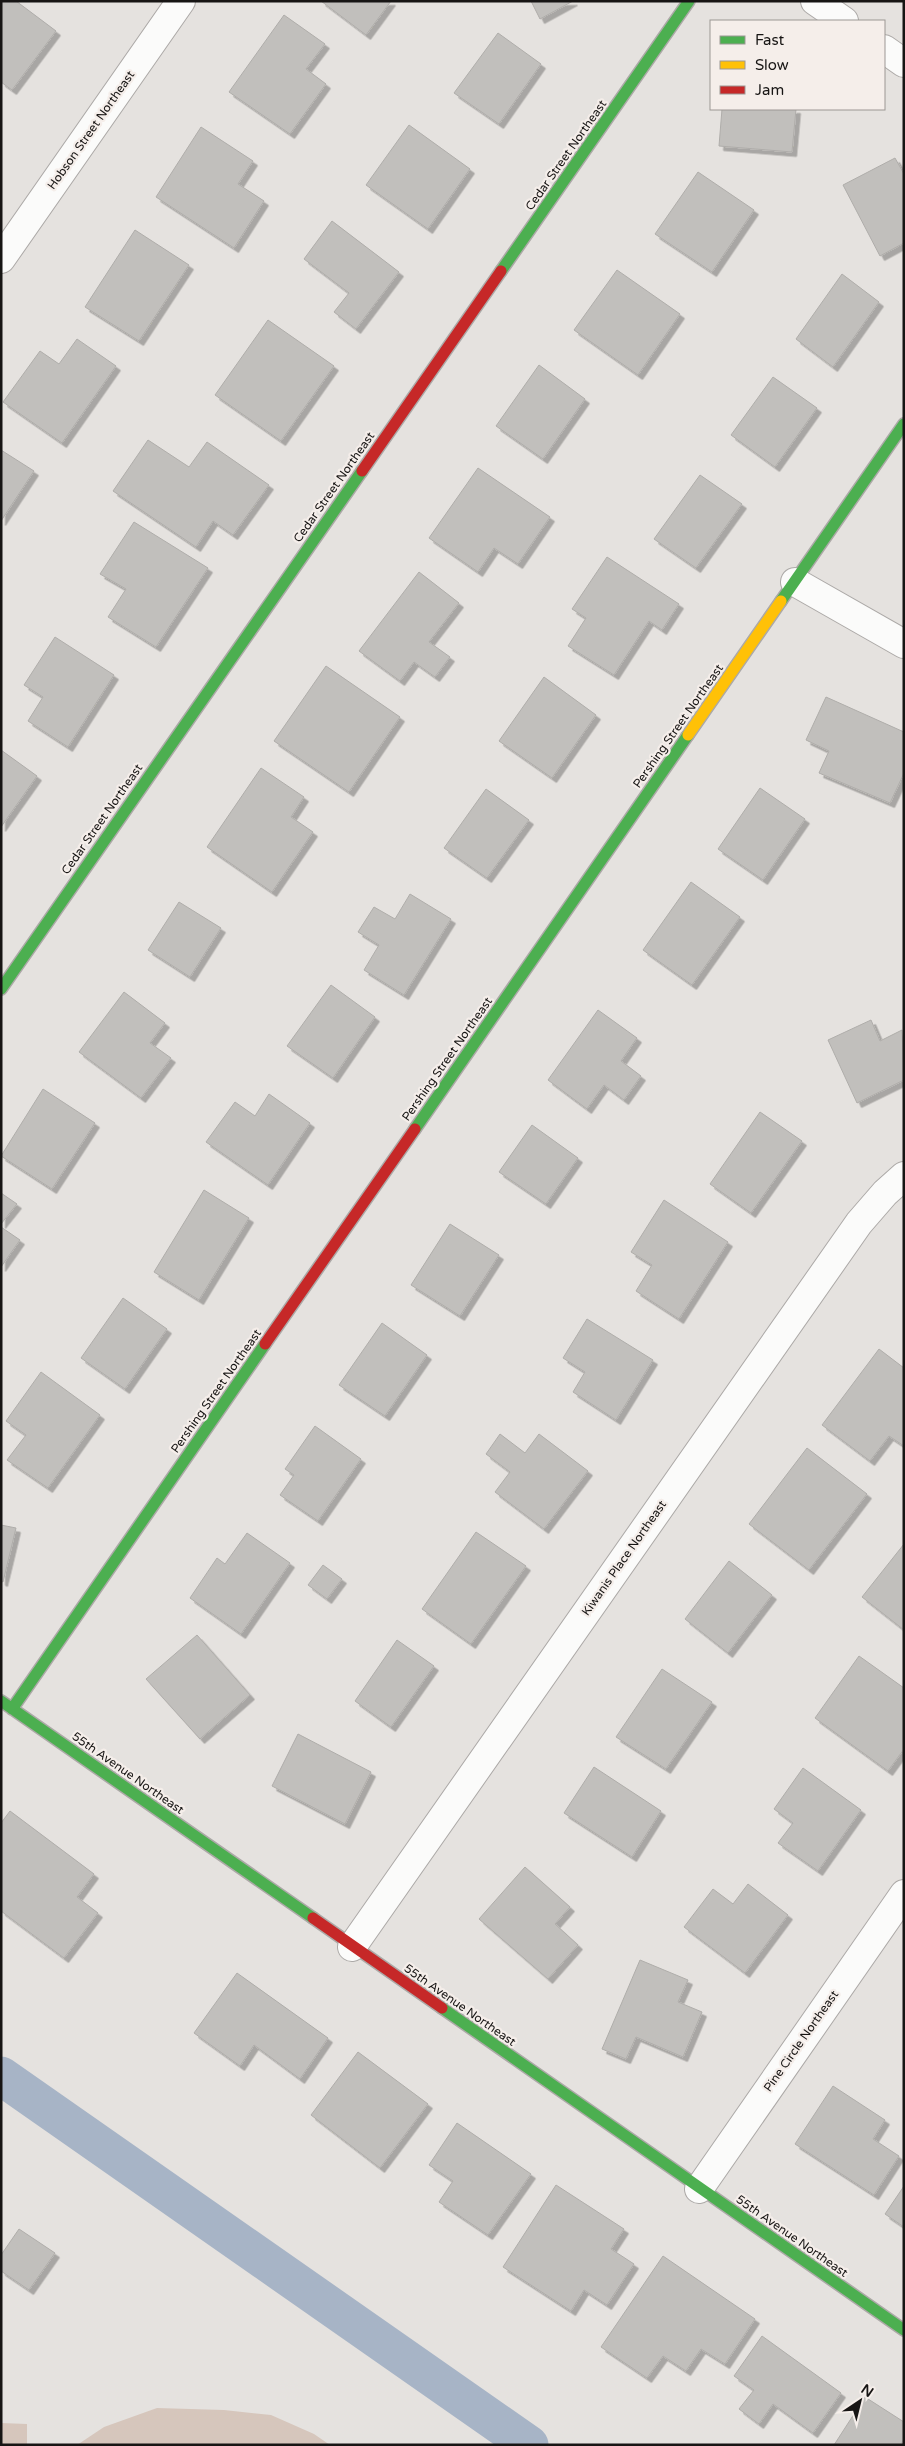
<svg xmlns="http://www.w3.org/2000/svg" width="905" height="2446" viewBox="0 0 905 2446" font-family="'Varela Round',sans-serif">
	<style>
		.green { fill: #d6c6bc }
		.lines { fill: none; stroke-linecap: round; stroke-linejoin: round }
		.canal { stroke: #a7b4c6; stroke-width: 39 }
		.building { fill: #c1bfbc; stroke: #afadaa; filter: url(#shadow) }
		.street-casing { stroke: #aca9a7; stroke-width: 30 }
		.fast-casing { stroke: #aca9a7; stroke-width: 14 }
		.slow-casing { stroke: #aca9a7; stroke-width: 14 }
		.jam-casing { stroke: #aca9a7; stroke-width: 14 }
		.street { stroke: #fbfbfa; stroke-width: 28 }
		.fast { stroke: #4caf50; stroke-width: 11 }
		.slow { stroke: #ffc107; stroke-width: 11 }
		.jam { stroke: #c62828; stroke-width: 11 }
		.labels { text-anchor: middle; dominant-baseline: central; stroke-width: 4.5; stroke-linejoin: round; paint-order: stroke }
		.street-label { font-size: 12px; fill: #171514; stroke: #f5eeea }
	</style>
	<defs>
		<filter id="shadow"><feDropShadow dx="4.5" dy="4.5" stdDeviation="0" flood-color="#0004"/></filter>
	</defs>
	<rect width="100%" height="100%" fill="#e5e2df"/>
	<!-- green -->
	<path class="green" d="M157 2408 224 2410 271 2415 314 2434 330 2445H77L104 2427Z
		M1 2423 27 2424V2445H1Z"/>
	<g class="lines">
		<!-- canal -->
		<path class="canal" d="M1 2076 529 2445"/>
	</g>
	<!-- building -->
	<path class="building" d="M1 1H16L56 31 12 90 1 82Z
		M321 1H391L366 35Z
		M531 1H573L540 19Z
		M284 15 325 44 306 69 326 84 290 134 229 92Z
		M498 33 541 64 499 124 454 93Z
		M722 109H796L792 152 719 146Z
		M409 125 470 169 428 229 366 185Z
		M201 127 253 161 238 184 264 201 234 248 156 197Z
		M895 158 904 174V243L880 256 843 185Z
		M698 172 754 210 712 272 655 234Z
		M332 221 399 272 356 329 334 312 349 293 304 259Z
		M135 230 189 265 139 341 85 307Z
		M617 270 680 314 638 375 574 330Z
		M842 274 879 302 833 367 796 339Z
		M268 320 334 366 281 441 215 395Z
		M77 339 116 366 62 443 3 402 40 351 59 364Z
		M539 365 585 399 543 459 496 426Z
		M773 377 817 408 775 467 731 435Z
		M148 440 189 467 207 442 269 485 233 535 213 521 196 547 113 491Z
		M1 450 34 471 1 521Z
		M478 468 550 517 518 564 494 548 478 572 429 538Z
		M700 475 742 504 696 568 654 539Z
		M134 522 208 568 156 647 108 617 126 589 100 574Z
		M607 557 679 604 662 630 649 621 614 675 568 646 586 618 572 609Z
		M419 572 459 603 429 642 450 657 435 677 414 662 400 681 359 651Z
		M55 637 114 675 68 747 28 721 43 697 24 685Z
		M326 666 400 717 349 792 274 741Z
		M544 677 596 715 552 778 499 741Z
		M826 697 904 732V773L890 803 819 773 829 751 806 740Z
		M1 750 37 776 1 827Z
		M261 768 304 797 291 817 313 832 272 892 207 847Z
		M760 788 805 819 763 880 718 849Z
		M486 789 529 820 487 878 444 848Z
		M691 882 740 917 692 985 643 950Z
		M410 894 451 919 404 995 364 970 379 945 358 932 374 907 395 919Z
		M179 902 221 928 190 977 148 950Z
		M331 985 375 1017 333 1078 287 1046Z
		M124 992 165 1023 150 1043 171 1058 141 1098 79 1052Z
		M598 1010 637 1038 621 1061 641 1076 624 1100 604 1085 587 1109 548 1080Z
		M871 1020 880 1041 902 1030 904 1080 857 1103 828 1040Z
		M43 1089 95 1123 52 1189 1 1156Z
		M269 1094 310 1123 268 1185 206 1142 235 1102 255 1116Z
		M760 1112 802 1141 751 1213 710 1184Z
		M532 1125 578 1158 546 1204 499 1172Z
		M204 1190 249 1218 199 1300 154 1272Z
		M1 1193 17 1204 1 1224Z
		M664 1200 728 1242 679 1319 636 1291 652 1265 631 1252Z
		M450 1224 499 1255 460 1316 411 1285Z
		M1 1227 20 1240 1 1267Z
		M123 1298 167 1329 125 1389 81 1358Z
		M587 1319 653 1360 616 1420 573 1392 585 1372 563 1358Z
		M382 1323 427 1355 385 1416 339 1385Z
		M879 1349 904 1368V1446L889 1436 870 1461 822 1425Z
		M41 1372 100 1415 48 1488 7 1460 26 1435 6 1421Z
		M315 1426 361 1459 318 1521 280 1495 294 1475 285 1469Z
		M500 1434 525 1453 539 1434 588 1471 544 1529 495 1492 510 1472 486 1454Z
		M807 1448 867 1494 809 1570 749 1524Z
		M1 1525 16 1528 3 1582 1 1581Z
		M476 1532 526 1566 471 1644 422 1609Z
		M247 1533 290 1563 241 1634 190 1598 217 1558 225 1564Z
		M904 1544V1630L862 1597Z
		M729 1561 772 1595 728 1653 685 1619Z
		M323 1565 342 1579 327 1599 308 1585Z
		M197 1635 250 1695 200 1739 146 1679Z
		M397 1640 434 1666 391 1727 355 1701Z
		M859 1656 904 1688V1749L888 1771 815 1718Z
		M662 1669 712 1702 666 1769 616 1737Z
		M298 1734 371 1772 345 1824 272 1786Z
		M594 1767 661 1811 632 1857 564 1813Z
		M803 1768 861 1810 818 1871 778 1843 793 1823 774 1809Z
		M10 1811 94 1874 77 1897 98 1913 64 1958 1 1911V1823Z
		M525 1867 570 1907 555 1924 578 1945 548 1979 479 1919Z
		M748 1884 788 1915 745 1973 684 1927 713 1889 733 1904Z
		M640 1960 688 1980 678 2002 702 2012 683 2057 636 2037 626 2059 602 2049Z
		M237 1973 328 2038 300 2079 254 2045 240 2066 194 2033Z
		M358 2052 428 2104 380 2168 311 2115Z
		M833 2086 885 2120 873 2139 899 2156 874 2195 795 2144Z
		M457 2123 531 2174 488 2235 439 2202 453 2181 429 2165Z
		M556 2185 624 2229 611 2249 634 2264 607 2305 584 2290 571 2311 503 2267Z
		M904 2186V2227L885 2214Z
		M19 2229 55 2253 29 2290 1 2271V2255Z
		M663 2256 755 2319 725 2364 701 2349 686 2371 663 2356 647 2378 601 2347Z
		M762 2336 841 2393 813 2433 773 2404 759 2424 739 2409 754 2390 734 2376Z
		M865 2397 904 2422V2439L900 2445H834Z"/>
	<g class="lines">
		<!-- street casing -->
		<g class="street-casing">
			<path id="street" d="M815 1 844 21
				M884 49 904 63
				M1 259 181 1
				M795 582 904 644
				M352 1947 859 1223 885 1193 904 1176
				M699 2189 904 1894"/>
		</g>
		<!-- fast casing -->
		<g class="fast-casing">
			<path id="fast" d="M501 271 689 1
				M781 601 904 424
				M1 989 362 471
				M415 1129 688 735
				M1 1701 313 1918
				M12 1709 265 1344
				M442 2008 904 2330"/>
		</g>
		<!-- slow casing -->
		<g class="slow-casing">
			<path id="slow" d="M688 735 781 601"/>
		</g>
		<!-- jam casing -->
		<g class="jam-casing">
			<path id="jam" d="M362 471 501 271
				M265 1344 415 1129
				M313 1918 442 2008"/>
		</g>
		<!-- street -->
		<use href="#street" class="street"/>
		<!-- fast -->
		<use href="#fast" class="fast"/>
		<!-- slow -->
		<use href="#slow" class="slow"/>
		<!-- jam -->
		<use href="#jam" class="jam"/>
	</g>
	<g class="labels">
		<!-- street labels -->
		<g class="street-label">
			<text transform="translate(91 130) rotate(-55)">Hobson Street Northeast</text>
			<text transform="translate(566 155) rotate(-55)">Cedar Street Northeast</text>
			<text transform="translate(334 487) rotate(-55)">Cedar Street Northeast</text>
			<text transform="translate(678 726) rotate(-55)">Pershing Street Northeast</text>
			<text transform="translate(102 819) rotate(-55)">Cedar Street Northeast</text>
			<text transform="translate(447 1059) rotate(-55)">Pershing Street Northeast</text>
			<text transform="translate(216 1391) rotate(-55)">Pershing Street Northeast</text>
			<text transform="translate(624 1558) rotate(-55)">Kiwanis Place Northeast</text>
			<text transform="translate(128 1773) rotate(35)">55th Avenue Northeast</text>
			<text transform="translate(460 2005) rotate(35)">55th Avenue Northeast</text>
			<text transform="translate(801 2041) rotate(-55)">Pine Circle Northeast</text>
			<text transform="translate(792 2236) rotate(35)">55th Avenue Northeast</text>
		</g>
	</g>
	<!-- border -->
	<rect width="905" height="2446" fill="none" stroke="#171514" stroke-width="5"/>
	<!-- legend -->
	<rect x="710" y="20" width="175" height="90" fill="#f5eeea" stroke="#9c9794"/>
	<rect x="720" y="36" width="25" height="8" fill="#4caf50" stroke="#9c9794"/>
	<text x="755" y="45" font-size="15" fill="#171514">Fast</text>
	<rect x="720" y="61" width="25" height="8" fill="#ffc107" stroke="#9c9794"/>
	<text x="755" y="70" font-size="15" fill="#171514">Slow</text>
	<rect x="720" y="86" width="25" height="8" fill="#c62828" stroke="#9c9794"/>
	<text x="755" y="95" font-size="15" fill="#171514">Jam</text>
	<!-- north arrow -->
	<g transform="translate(860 2401) rotate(35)" stroke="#f5eeea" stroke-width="4" paint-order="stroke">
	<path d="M0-4L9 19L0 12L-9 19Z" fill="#171514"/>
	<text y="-8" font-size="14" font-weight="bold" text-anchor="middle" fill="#171514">N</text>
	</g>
</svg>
